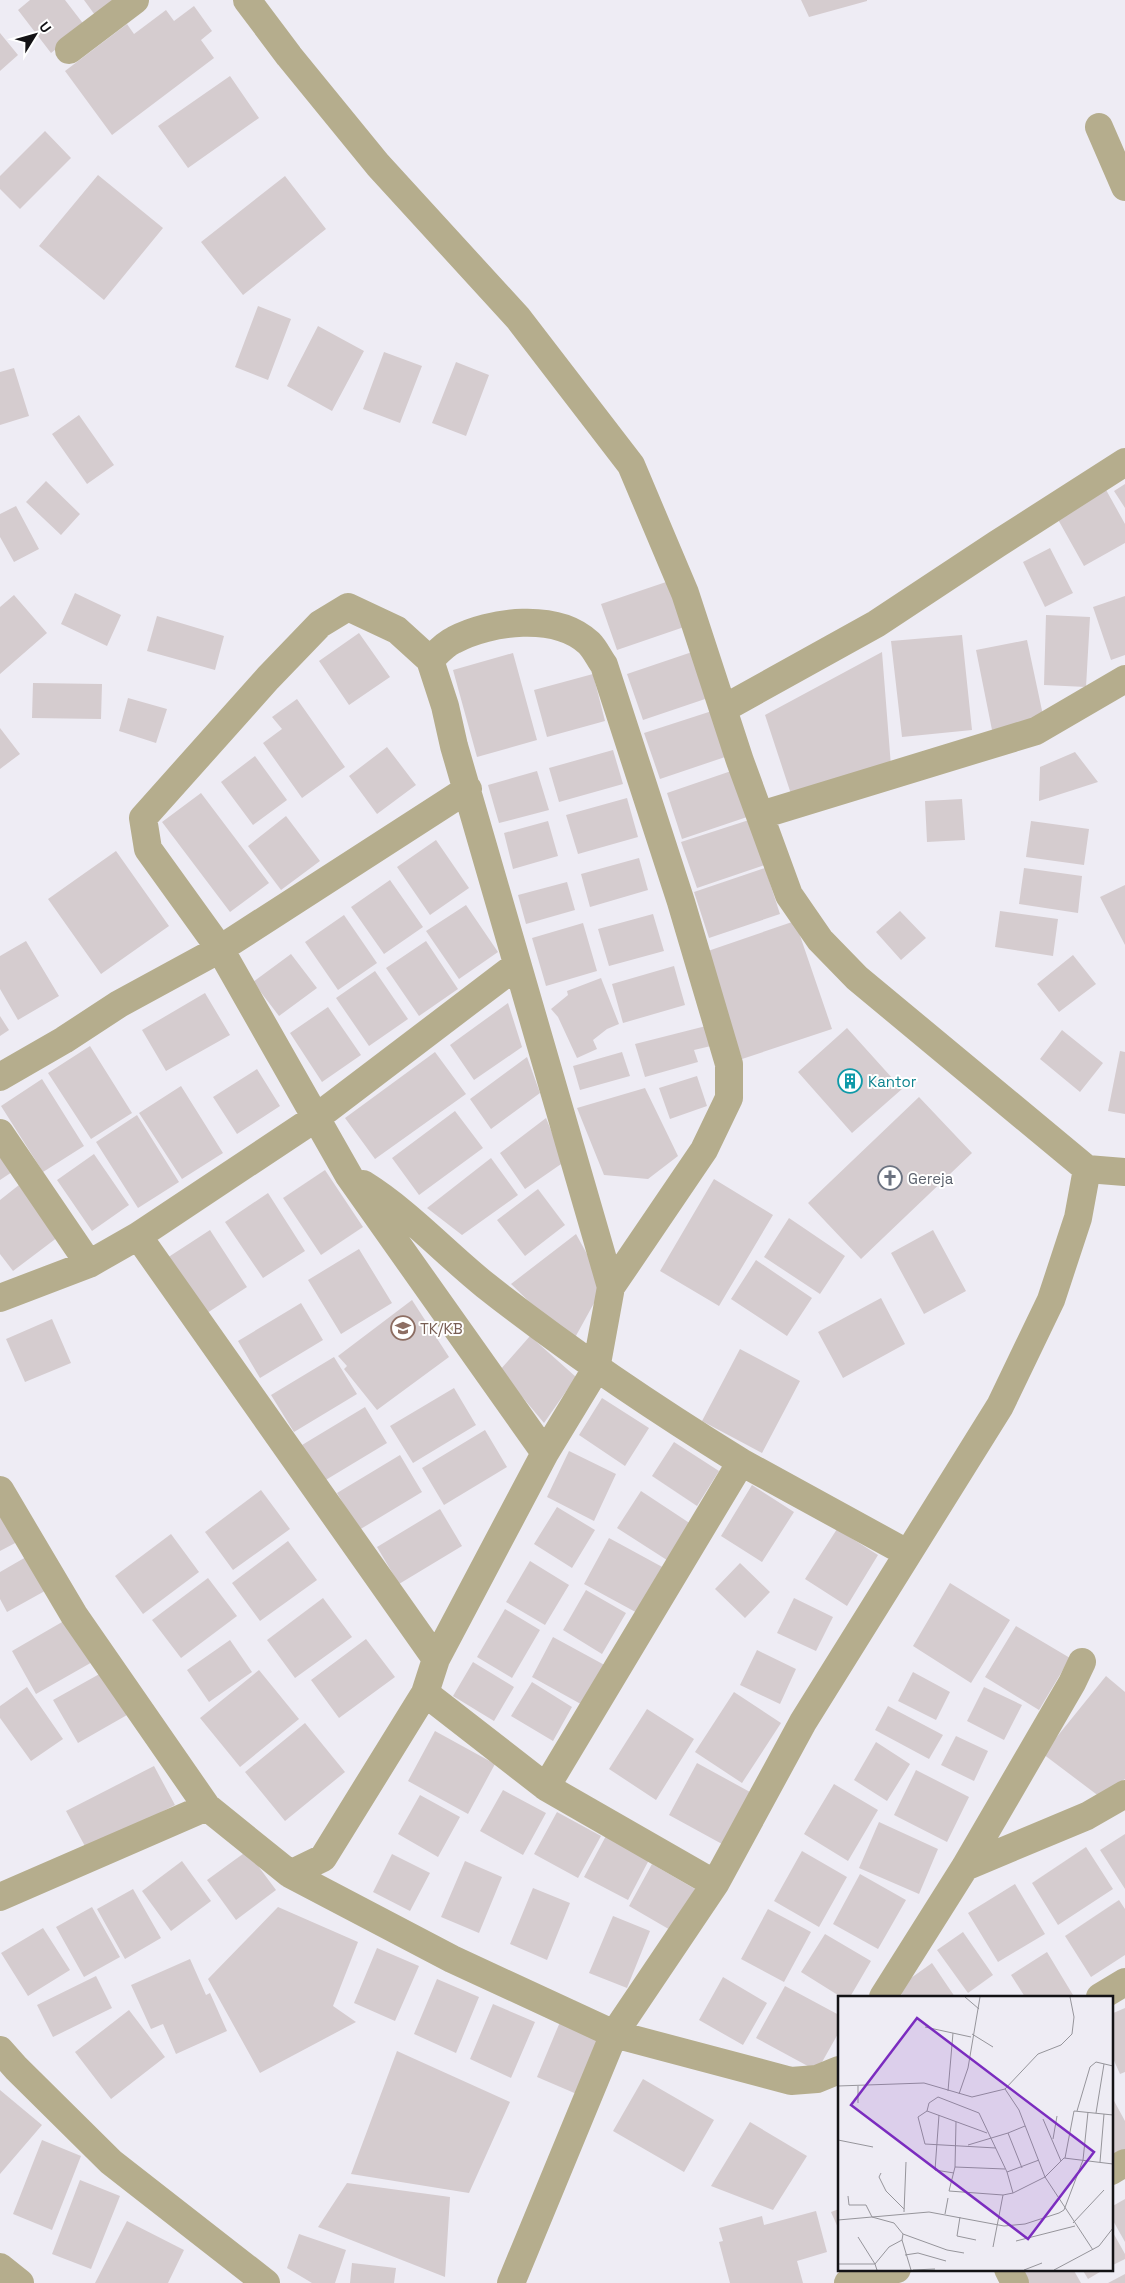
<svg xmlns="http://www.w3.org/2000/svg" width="1125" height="2283" viewBox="0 0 1125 2283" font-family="'Space Grotesk',sans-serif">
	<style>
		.building { fill: #d5cccf }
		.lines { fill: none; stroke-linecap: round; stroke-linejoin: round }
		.minor { stroke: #b5ad8d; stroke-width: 28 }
		.labels { text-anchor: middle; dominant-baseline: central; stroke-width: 4; stroke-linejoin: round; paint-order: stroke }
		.culture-label { font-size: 15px; fill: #0d838f; stroke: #fff; text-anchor: start }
		.worship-label { font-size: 15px; fill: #5b616d; stroke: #fff; text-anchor: start }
		.education-label { font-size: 15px; fill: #785e54; stroke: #fff; text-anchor: start }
		.inset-road { fill: none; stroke: #96959b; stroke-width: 1 }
		.view { fill: #7b2cbf; fill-opacity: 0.15; stroke: #7b2cbf; stroke-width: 2.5 }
		.inset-edge { fill: none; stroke: #131215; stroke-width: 2.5 }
	</style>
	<rect width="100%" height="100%" fill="#eeecf4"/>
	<!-- building -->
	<path class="building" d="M30 0H65L85 26 51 53 18 10Z
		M84 0H131L100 22Z
		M801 0H867V1L809 17Z
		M194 6 212 31 201 40 214 58 112 135 65 71 127 24 134 34 166 10 174 21Z
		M0 33 18 55 0 71Z
		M230 76 259 118 188 168 158 126Z
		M45 131 71 158 20 209 0 189V176Z
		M98 175 163 228 104 300 39 246Z
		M285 176 326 229 243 295 201 242Z
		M258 306 291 319 268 380 235 367Z
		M318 326 364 351 332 411 287 386Z
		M384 352 422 366 400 423 363 409Z
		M456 362 489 375 466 436 432 423Z
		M14 368 29 416 0 425V372Z
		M79 415 114 465 87 484 52 434Z
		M46 481 80 514 61 535 26 502Z
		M1125 484V508L1114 491Z
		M1105 488 1125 524V543L1084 566 1056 516Z
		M16 506 39 549 14 562 0 537V514Z
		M1050 548 1073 593 1045 607 1023 562Z
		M672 580 687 626 617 650 601 604Z
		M75 593 121 615 107 646 61 624Z
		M14 595 47 633 0 674V607Z
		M1125 596V655L1111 660 1093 607Z
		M1046 615 1090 617 1086 687 1044 685Z
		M157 616 224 636 215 670 147 651Z
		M359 633 390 677 349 705 319 661Z
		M962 635 972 730 902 737 891 641Z
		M1027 640 1044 720 992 730 976 650Z
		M698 650 714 696 643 720 627 674Z
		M882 652 891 766 792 797 765 715Z
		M513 653 537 740 477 757 453 670Z
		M593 674 605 721 547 737 534 690Z
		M33 683 102 684 101 719 32 718Z
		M128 698 167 709 156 743 119 731Z
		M297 699 345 767 302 798 263 743 282 729 272 717Z
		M715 710 731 755 660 779 644 733Z
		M0 728 20 754 0 769Z
		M387 747 416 785 377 814 349 776Z
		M613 750 623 784 559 802 549 768Z
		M1075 752 1098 782 1039 801 1040 767Z
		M255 756 287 800 253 825 221 782Z
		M737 769 753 815 682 839 667 793Z
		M537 771 549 810 499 823 488 785Z
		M201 793 269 883 230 912 162 822Z
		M627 798 638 837 578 854 566 815Z
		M962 799 965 840 927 842 925 801Z
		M286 816 320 861 281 890 248 846Z
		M752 819 768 864 697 888 681 842Z
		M548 821 558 856 513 869 504 833Z
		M1031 821 1089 829 1084 865 1026 857Z
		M436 840 469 888 430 915 397 867Z
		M116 851 169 926 101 974 48 899Z
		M639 858 648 890 590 907 581 874Z
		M765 868 780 914 709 938 694 892Z
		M1024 868 1082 876 1078 913 1019 904Z
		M390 880 423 927 384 954 351 907Z
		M567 882 575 910 526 924 518 895Z
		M1125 885V945L1100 897Z
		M466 905 498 952 459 979 426 931Z
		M900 911 926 938 901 960 876 932Z
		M1000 911 1058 919 1053 956 995 947Z
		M653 914 664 951 609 966 598 929Z
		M344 915 377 963 338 990 305 942Z
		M795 921 832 1029 742 1059 705 952Z
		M583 923 597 971 546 986 532 938Z
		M26 941 59 996 18 1020 0 989V956Z
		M426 941 458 989 419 1016 386 968Z
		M291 954 317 988 279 1016 253 982Z
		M1073 955 1096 984 1059 1012 1037 984Z
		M674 966 685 1005 623 1023 612 984Z
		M375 971 408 1019 369 1046 336 998Z
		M601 978 619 1024 607 1029 593 1040 597 1049 577 1058 558 1017 551 1009 568 995 567 991Z
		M205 993 230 1035 166 1071 142 1030Z
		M508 1003 522 1047 474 1080 450 1045Z
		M328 1007 361 1055 322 1082 290 1033Z
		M0 1016 9 1030 0 1036Z
		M706 1026 711 1046 694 1050 698 1062 645 1077 635 1044Z
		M847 1028 902 1089 852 1133 798 1072Z
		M1062 1030 1103 1063 1080 1092 1040 1059Z
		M90 1046 132 1113 91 1139 48 1073Z
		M1120 1051 1125 1052V1114L1108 1111Z
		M435 1052 466 1094 375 1159 345 1118Z
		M622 1052 630 1076 580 1090 573 1066Z
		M527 1057 540 1093 491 1129 470 1099Z
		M257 1069 280 1106 237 1134 213 1097Z
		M697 1076 707 1106 670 1119 659 1088Z
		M42 1079 84 1146 43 1172 1 1106Z
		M181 1086 223 1153 182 1179 139 1113Z
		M645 1088 678 1156 648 1179 604 1175 577 1108Z
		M919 1097 972 1153 861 1259 808 1203Z
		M455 1111 483 1148 419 1195 392 1158Z
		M137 1115 179 1182 138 1208 96 1142Z
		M546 1118 564 1162 525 1189 500 1153Z
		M0 1148 15 1170 0 1180Z
		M94 1154 129 1205 92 1231 57 1180Z
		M491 1158 518 1195 462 1235 427 1208Z
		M325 1170 363 1227 321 1255 283 1198Z
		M714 1179 773 1215 719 1306 660 1271Z
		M19 1185 58 1237 13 1271 0 1254V1200Z
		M538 1189 565 1225 525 1256 497 1220Z
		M268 1193 305 1251 263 1278 225 1222Z
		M789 1218 845 1256 820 1294 764 1257Z
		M210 1230 247 1287 204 1315 167 1258Z
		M933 1230 966 1291 924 1314 891 1253Z
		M576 1234 604 1285 572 1343 511 1284Z
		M359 1249 392 1303 341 1334 308 1280Z
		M756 1260 812 1298 787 1336 731 1299Z
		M881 1298 905 1344 843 1378 818 1332Z
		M412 1300 449 1357 377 1410 344 1369 347 1366 338 1356Z
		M301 1303 323 1340 260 1378 238 1341Z
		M52 1319 71 1363 25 1382 6 1339Z
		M530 1336 576 1377 544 1423 500 1370Z
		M740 1349 800 1381 762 1453 702 1421Z
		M334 1357 357 1394 294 1432 271 1395Z
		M454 1388 476 1425 413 1463 390 1426Z
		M602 1398 649 1428 625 1466 579 1435Z
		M365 1407 387 1443 324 1481 302 1445Z
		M485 1430 507 1467 444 1505 422 1468Z
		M674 1442 719 1471 697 1506 652 1476Z
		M569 1451 616 1474 594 1521 547 1497Z
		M400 1455 422 1492 359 1530 337 1493Z
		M752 1485 794 1512 762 1562 721 1536Z
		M261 1490 290 1529 233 1570 205 1532Z
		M641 1491 694 1526 670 1562 617 1528Z
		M557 1507 595 1530 572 1568 534 1544Z
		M0 1508 19 1541 0 1551Z
		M440 1509 462 1546 399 1584 377 1547Z
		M837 1529 878 1555 847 1606 805 1579Z
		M171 1534 199 1572 143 1614 115 1576Z
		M609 1538 666 1569 641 1615 584 1584Z
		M288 1541 317 1580 260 1621 232 1583Z
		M33 1553 52 1587 7 1612 0 1599V1572Z
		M530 1561 569 1585 545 1625 506 1602Z
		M740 1563 770 1592 745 1618 715 1589Z
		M208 1578 237 1616 181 1658 152 1620Z
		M950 1583 1010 1620 971 1683 913 1646Z
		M586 1590 626 1613 602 1654 563 1630Z
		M323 1598 352 1637 295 1678 267 1640Z
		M794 1598 833 1617 816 1651 777 1633Z
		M505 1609 540 1630 512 1678 477 1657Z
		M69 1618 94 1661 36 1694 12 1651Z
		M1016 1626 1070 1658 1039 1710 985 1677Z
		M553 1637 610 1668 588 1708 532 1677Z
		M366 1639 395 1677 339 1718 311 1680Z
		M230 1640 252 1672 209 1702 187 1670Z
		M757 1650 796 1669 780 1704 740 1685Z
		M473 1662 514 1687 494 1721 453 1696Z
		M259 1670 299 1719 240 1767 200 1718Z
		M103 1672 127 1715 78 1743 53 1700Z
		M913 1672 950 1692 936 1720 898 1701Z
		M1106 1676 1125 1692V1779L1100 1797 1043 1754Z
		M532 1682 572 1707 553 1741 511 1716Z
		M27 1687 63 1739 31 1761 0 1718V1706Z
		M984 1687 1022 1705 1004 1740 967 1721Z
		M734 1692 781 1723 742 1783 695 1752Z
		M888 1706 943 1735 929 1759 875 1730Z
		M647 1709 694 1739 656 1800 609 1769Z
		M305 1723 345 1772 285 1821 245 1772Z
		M435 1731 495 1764 468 1814 408 1781Z
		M956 1736 988 1751 974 1781 941 1765Z
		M876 1742 910 1764 887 1801 854 1780Z
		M697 1763 750 1792 722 1844 669 1815Z
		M154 1766 175 1805 87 1850 66 1811Z
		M916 1770 969 1797 947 1842 894 1815Z
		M834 1784 878 1810 848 1861 804 1834Z
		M503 1790 546 1813 523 1855 480 1831Z
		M420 1795 460 1817 438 1857 398 1834Z
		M557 1812 601 1836 578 1878 534 1854Z
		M879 1822 938 1849 919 1894 859 1868Z
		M607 1834 650 1858 628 1900 584 1877Z
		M1125 1834V1889L1100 1850Z
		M1086 1847 1113 1889 1058 1925 1032 1883Z
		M247 1851 276 1890 236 1920 207 1880Z
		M802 1851 847 1877 819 1927 774 1901Z
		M392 1854 430 1873 410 1911 373 1892Z
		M182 1861 211 1901 171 1931 142 1891Z
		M465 1861 502 1877 479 1933 441 1917Z
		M652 1864 695 1889 672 1931 629 1906Z
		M860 1874 906 1900 878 1949 833 1924Z
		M1015 1884 1045 1934 998 1962 968 1913Z
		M533 1888 570 1903 547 1960 510 1944Z
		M133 1889 161 1938 125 1959 97 1909Z
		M1119 1900 1125 1909V1955L1091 1977 1065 1936Z
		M92 1907 120 1957 84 1977 56 1927Z
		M278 1907 358 1942 333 2006 356 2022 260 2073 208 1979Z
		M768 1909 811 1932 784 1982 741 1959Z
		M613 1916 650 1931 627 1988 589 1973Z
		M43 1928 70 1970 28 1996 1 1953Z
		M963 1932 993 1975 968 1993 937 1950Z
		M825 1934 871 1961 850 1997H841L801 1972Z
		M377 1948 419 1966 395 2021 354 2003Z
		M1047 1952 1073 1995 1070 1997H1025L1011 1975Z
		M190 1959 206 1995 210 1993 227 2031 176 2054 163 2024 151 2029 131 1985Z
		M932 1963 955 1997H903L897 1988Z
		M96 1976 112 2008 53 2037 37 2005Z
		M723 1977 767 2003 743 2045 699 2020Z
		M437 1979 479 1997 456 2053 414 2034Z
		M785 1986 839 2015V2032L817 2071 756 2038Z
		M493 2004 535 2022 511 2078 470 2059Z
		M1125 2008V2072L1120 2074 1111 2054V2014Z
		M129 2010 165 2057 111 2099 75 2052Z
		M560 2022 602 2040 579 2095 537 2077Z
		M397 2051 510 2102 469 2193 351 2174Z
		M643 2079 714 2120 684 2172 613 2131Z
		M0 2090 42 2125 0 2174Z
		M1113 2099 1125 2121V2153L1111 2160Z
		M750 2122 807 2156 773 2210 711 2186Z
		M42 2140 81 2156 52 2230 13 2214Z
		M80 2180 120 2196 91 2269 52 2254Z
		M347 2183 450 2197 445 2277 318 2227Z
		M1125 2199V2242L1111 2217V2207Z
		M839 2209V2230L831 2212Z
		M816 2211 827 2252 797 2261 803 2283H730L719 2242 723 2241 719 2228 762 2216 764 2225Z
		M127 2221 184 2250 168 2283H95Z
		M1111 2229 1125 2254V2259L1111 2266Z
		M299 2234 346 2250 335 2283H312L287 2268Z
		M352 2263 396 2268 394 2283H350Z
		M1022 2269H1073L1081 2283H1029Z
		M1082 2269H1105L1088 2279Z
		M1125 2274V2283H1108Z"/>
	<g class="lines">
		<!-- minor -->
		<path class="minor" d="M247 0 289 56 378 165 518 318 631 465 685 593 740 761 789 895 820 940 857 978 1087 1169 1125 1172
			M69 50 135 0
			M1099 127 1125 187
			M430 660 397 630 348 607 320 624 268 678 143 818 148 849 220 949 349 1176 545 1453
			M723 709 876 624 997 544 1125 462
			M761 815 1036 731 1125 679
			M0 1077 64 1040 119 1004 220 949 468 789
			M0 1133 89 1264
			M363 1184C408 1212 444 1252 485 1285 567 1350 652 1407 741 1462L546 1787
			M138 1236 436 1659
			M611 1287 454 746 445 706 430 660C437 653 445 644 454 640 490 621 556 612 589 643 595 649 599 658 604 665L681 902 729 1064V1098L704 1150 611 1287 596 1369 545 1453 436 1659 425 1693 323 1858 290 1874 452 1959 614 2034 791 2081 817 2079 839 2070
			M0 1298 89 1264 138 1236 317 1117 517 965
			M741 1462 907 1553
			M0 1490 74 1615 207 1807 290 1874
			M425 1693 546 1787 715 1884
			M965 1867 1087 1816 1125 1794
			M0 1897 207 1807
			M883 1997 965 1867 1072 1683 1082 1662
			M1100 1997 1125 1982
			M0 2050 16 2068 111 2162 266 2283
			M1111 2171 1125 2163
			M0 2267 20 2283
			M1008 2269 1015 2283
			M511 2283 614 2034 715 1884 803 1722 1000 1406 1051 1300 1078 1218 1087 1169
			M848 2283 897 2269"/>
	</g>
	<!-- icons -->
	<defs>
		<g id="building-ring" transform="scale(1.25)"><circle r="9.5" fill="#fff" stroke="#0f9aa8" stroke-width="1.5"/><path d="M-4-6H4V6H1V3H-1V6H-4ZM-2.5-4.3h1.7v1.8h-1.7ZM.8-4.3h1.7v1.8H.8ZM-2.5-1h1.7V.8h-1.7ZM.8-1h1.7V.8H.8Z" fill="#0f9aa8"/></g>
		<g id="church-ring" transform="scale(1.25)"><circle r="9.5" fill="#fff" stroke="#6b7280" stroke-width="1.5"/><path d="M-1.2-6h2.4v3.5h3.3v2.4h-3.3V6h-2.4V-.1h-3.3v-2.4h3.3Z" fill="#6b7280"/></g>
		<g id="school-ring" transform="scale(1.25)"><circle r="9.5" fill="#fff" stroke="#8d6e63" stroke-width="1.5"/><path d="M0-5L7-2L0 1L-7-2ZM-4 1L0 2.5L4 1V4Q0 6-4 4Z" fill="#8d6e63"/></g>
	</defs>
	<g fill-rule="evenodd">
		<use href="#building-ring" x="850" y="1081"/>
		<use href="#church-ring" x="890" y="1178"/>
		<use href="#school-ring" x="403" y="1328"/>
	</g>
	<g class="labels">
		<!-- culture labels -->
		<g class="culture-label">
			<text x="868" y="1081">Kantor</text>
		</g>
		<!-- worship labels -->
		<g class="worship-label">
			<text x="908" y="1178">Gereja</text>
		</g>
		<!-- education labels -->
		<g class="education-label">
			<text x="420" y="1328">TK/KB</text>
		</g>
	</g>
	<!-- overview -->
	<g transform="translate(838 1996)">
		<rect width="275" height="275" fill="#eeecf4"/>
		<path class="inset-road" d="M127 1 141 13M87 31 133 41M134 38 155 51M0 90 86 87 134 101 167 93 200 58 223 49 234 38 236 21 232 1M167 93 181 114 207 181 255 254M110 95 115 37M121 98 130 72 142 1M20 107V90M89 115 80 121 87 148 158 152M239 115 252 71 258 66 275 70M258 117 266 68M101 119 97 174 116 177M205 123 223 165M118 126 117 171 111 195 165 199 175 197M149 137 89 115 91 107 100 101 141 117 169 176 175 197 207 181 226 162 275 168M170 137 187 130M215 143 219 120M0 144 35 151M130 149 170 137 184 172M227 162 236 115 275 119M262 166 266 118M117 171 167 173M169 176 201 164M43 177 41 181 48 195 66 213M10 200 11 209H28L34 221 56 227 65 238 109 254 126 257M66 216 68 166M107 218 110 202M122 221 119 240 138 244M0 224 91 216 166 230 187 228 221 217 226 214 245 164 250 116M235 227 266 194M64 244 73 274M178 245 237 230M155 251 165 199M67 259 80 257 108 265M0 268H37L20 241M39 274 37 268 51 251 64 244 65 238M75 274 97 273M186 274 204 267M216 274 261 250 275 232"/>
		<path class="view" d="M79 22 256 156 190 243 13 109Z"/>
		<rect width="275" height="275" class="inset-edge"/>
	</g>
	<!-- north arrow -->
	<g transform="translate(35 35) rotate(53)" stroke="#ffffff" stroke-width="4" paint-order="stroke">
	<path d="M0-4L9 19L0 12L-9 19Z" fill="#131215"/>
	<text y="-8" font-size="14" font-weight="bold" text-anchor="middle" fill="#131215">U</text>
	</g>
</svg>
